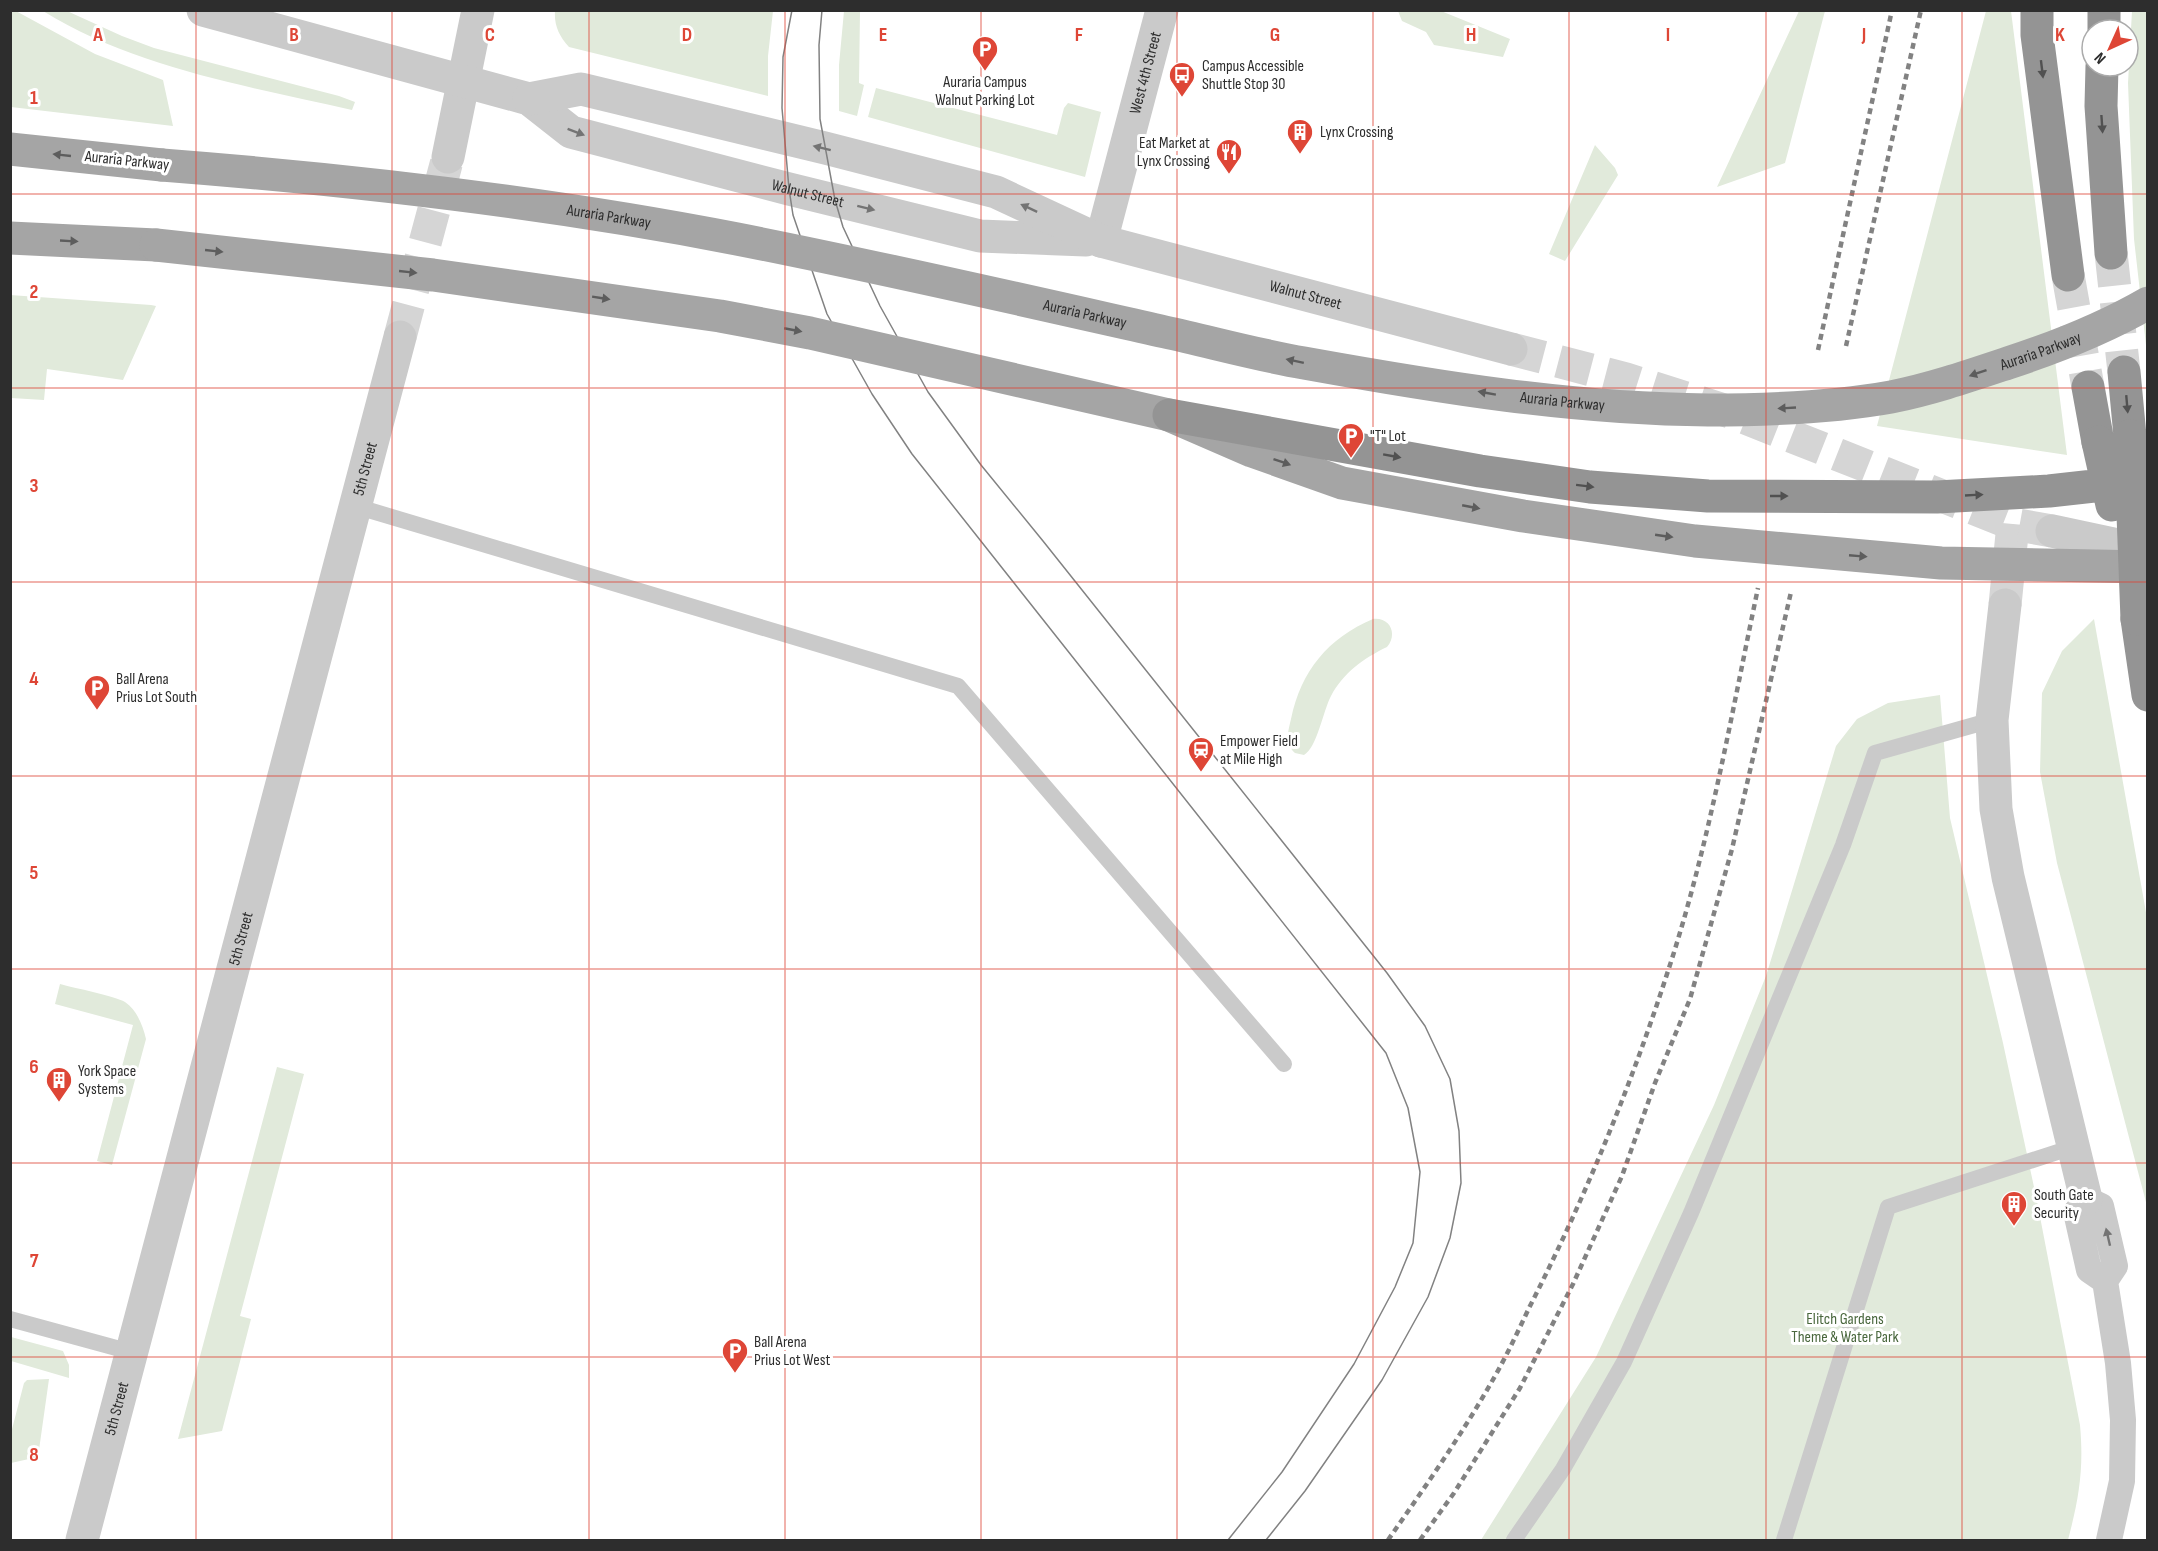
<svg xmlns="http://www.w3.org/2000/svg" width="2158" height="1551" viewBox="0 0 2158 1551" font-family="'Sofia Sans Condensed',sans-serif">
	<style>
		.green { fill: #e1eadb }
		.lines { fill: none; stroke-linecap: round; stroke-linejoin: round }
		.minor-tunnel { stroke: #d5d5d5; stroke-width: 33; stroke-dasharray: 33 16; stroke-linecap: butt }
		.tertiary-tunnel { stroke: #d5d5d5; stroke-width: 33; stroke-dasharray: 33 16; stroke-linecap: butt }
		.motorway-tunnel { stroke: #d5d5d5; stroke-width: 33; stroke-dasharray: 33 16; stroke-linecap: butt }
		.service { stroke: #cacaca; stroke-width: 16 }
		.pedestrian { stroke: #cacaca; stroke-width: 26 }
		.minor { stroke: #cacaca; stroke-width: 33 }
		.tertiary { stroke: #cacaca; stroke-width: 33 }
		.primary { stroke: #a5a5a5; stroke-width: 33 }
		.motorway { stroke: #949494; stroke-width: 33 }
		.tram { stroke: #828282; stroke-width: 1.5 }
		.rail { stroke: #828282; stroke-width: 4.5; stroke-dasharray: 6 4.5; stroke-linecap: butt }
		.primary-bridge { stroke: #a5a5a5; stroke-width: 33 }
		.motorway-bridge { stroke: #949494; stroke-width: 33 }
		.oneway { fill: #515151 }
		.oneway2 { fill: #747474 }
		.oneway3 { fill: #5d5d5d }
		.grid { fill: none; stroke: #de4636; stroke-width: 1.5; stroke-opacity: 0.55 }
		.labels { text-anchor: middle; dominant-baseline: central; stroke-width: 6; stroke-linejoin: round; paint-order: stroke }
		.poi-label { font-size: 16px; fill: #2d2d2d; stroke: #fff; text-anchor: start }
		.street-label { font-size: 16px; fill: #2d2d2d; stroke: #fff }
		.park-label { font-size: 16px; fill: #49673d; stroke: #fff }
		.grid-label { font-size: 20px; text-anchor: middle; font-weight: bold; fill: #de4636; stroke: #fff; stroke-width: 6; stroke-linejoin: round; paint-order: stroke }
	</style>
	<rect width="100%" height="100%" fill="#fff"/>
	<!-- green -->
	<path class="green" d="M14 10 95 54 163 80 173 126 11 107 10 11Z
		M43 11H67L122 36 154 48 339 96 355 102 352 110C248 86 135 68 43 11Z
		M555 11H773L768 56V96L569 47C559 36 554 25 555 11Z
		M844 11H860L859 83 864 85 857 116 839 111V65Z
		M1398 11H1441L1510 39 1503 57 1434 45 1426 32 1402 21Z
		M1799 11H1825L1785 163 1717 187Z
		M1986 11H2011L2067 455 1877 426Z
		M2132 11H2148L2147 354 2134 239 2128 83Z
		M876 88 1057 135 1064 108 1068 103 1101 112 1085 177 868 117Z
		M1595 145 1615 168 1618 175 1565 261 1549 254Z
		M10 295 151 305 156 306 123 380 47 369 44 400 11 398Z
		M1373 619C1390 617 1398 634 1387 647 1364 658 1343 673 1331 696 1323 711 1317 748 1304 755L1295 753C1284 743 1288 732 1291 719 1301 671 1328 638 1373 619Z
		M2094 619 2147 918V1206L2057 863 2040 772 2042 693 2062 651Z
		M1940 695 1950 818 2003 1043 2037 1201 2080 1425C2084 1469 2079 1498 2068 1540H1481L1596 1357 1714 1105 1766 976 1836 746 1857 719 1888 703Z
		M60 984C74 988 115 996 125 1002 137 1010 143 1026 146 1039L112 1165 97 1161 133 1025 55 1004Z
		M277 1067 304 1074 240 1316 251 1319 222 1431 178 1439Z
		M11 1337 63 1351 69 1365V1378L11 1361Z
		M49 1379 38 1457 11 1463V1433L24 1383 27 1380Z"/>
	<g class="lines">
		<!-- minor-tunnel -->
		<path class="minor-tunnel" d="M400 337 448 157
			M2005 605 2013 524"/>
		<!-- tertiary-tunnel -->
		<path class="tertiary-tunnel" d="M1511 349 1626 379 1730 412 2013 524 2052 531"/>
		<!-- motorway-tunnel -->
		<path class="motorway-tunnel" d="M2111 253 2124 372
			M2068 275 2088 387"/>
		<!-- service -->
		<path class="service" d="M355 506 958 686 1284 1064
			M10 1319 131 1352
			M1514 1540 1563 1469 1624 1362 1691 1213 1843 845 1875 753 1992 720
			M1784 1540 1888 1207 2073 1147"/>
		<!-- pedestrian -->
		<path class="pedestrian" d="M2105 1281 2089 1270 2076 1212 2086 1199 2101 1206 2115 1266 2105 1281 2118 1363 2123 1420 2122 1481 2109 1540"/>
		<!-- minor -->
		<g class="minor">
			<path d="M448 157 478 10"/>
			<path id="s1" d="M1101 241 1162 10"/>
			<path d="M2005 605 1992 720 1996 809 2008 877 2086 1199"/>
			<path id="s2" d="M82 1540 400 337"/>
		</g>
		<!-- tertiary -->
		<g class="tertiary">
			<path id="s3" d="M203 10 529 99 571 132 789 189 980 236 1086 240"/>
			<path id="s4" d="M529 99 581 89 825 148 996 192 1101 241 1511 349"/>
			<path d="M2052 531 2127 547"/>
		</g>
		<!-- primary -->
		<path class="primary" d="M10 149 162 165
			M10 238 156 245"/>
		<!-- motorway -->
		<path class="motorway" d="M2037 10V35L2068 275
			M2104 30V10
			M2102 66 2101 106 2111 253
			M2124 372 2130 436
			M2088 387 2098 442
			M2137 619 2148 695"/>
		<!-- tram -->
		<path class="tram" d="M792 10 783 57 782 108 789 189 793 215 827 314 872 394 912 454 1386 1053 1408 1108 1420 1172 1413 1243 1395 1287 1354 1364 1282 1472 1228 1540
			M822 10 819 45 820 119 835 200 843 227 880 306 928 392 981 465 1043 541 1387 973 1425 1026 1450 1079 1459 1131 1461 1183 1450 1238 1428 1297 1382 1380 1305 1491 1266 1540"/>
		<!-- rail -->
		<path class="rail" d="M1846 346 1921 10
			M1818 350 1892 10
			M1388 1540C1425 1487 1463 1433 1495 1376 1508 1353 1519 1329 1530 1306 1585 1198 1631 1086 1668 971 1709 846 1731 716 1758 588
			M1420 1540 1454 1493 1520 1388 1573 1284 1622 1176 1655 1083 1690 999 1732 849 1791 592"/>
		<!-- primary-bridge -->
		<g class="primary-bridge">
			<path id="s5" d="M162 165C355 180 547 202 737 239 880 267 1023 300 1165 332 1211 342 1257 355 1304 363 1437 387 1572 409 1708 410 1768 410 1831 408 1891 397 1931 389 1969 376 2008 363 2057 347 2103 329 2148 303"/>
			<path d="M156 245 433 275 720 316 810 333 1169 415 1252 451 1342 483 1523 516 1695 541 1941 563 2148 567"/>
		</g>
		<!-- motorway-bridge -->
		<path class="motorway-bridge" d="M1169 415 1480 471 1590 487 1708 496 1937 497 2049 491 2148 480
			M2130 436 2137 619
			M2098 442 2112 505"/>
	</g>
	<!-- one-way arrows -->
	<defs><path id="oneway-solid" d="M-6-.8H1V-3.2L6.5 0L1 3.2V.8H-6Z" transform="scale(1.5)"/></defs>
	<g class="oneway">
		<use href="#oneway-solid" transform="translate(2042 69) rotate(83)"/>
		<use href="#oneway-solid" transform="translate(2102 124) rotate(86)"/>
		<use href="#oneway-solid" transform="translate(2127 404) rotate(85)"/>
		<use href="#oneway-solid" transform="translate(1392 456) rotate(10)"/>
		<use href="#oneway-solid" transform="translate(1585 486) rotate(7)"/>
		<use href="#oneway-solid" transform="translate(1974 495) rotate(-3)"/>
		<use href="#oneway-solid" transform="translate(1779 496)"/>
	</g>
	<g class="oneway2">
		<use href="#oneway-solid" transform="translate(576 132) rotate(21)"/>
		<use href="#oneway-solid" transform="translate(822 148) rotate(-166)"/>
		<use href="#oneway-solid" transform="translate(866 208) rotate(14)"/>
		<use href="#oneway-solid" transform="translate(1029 208) rotate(-155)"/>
		<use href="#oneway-solid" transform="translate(2108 1237) rotate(-103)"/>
	</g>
	<g class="oneway3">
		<use href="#oneway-solid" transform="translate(62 155) rotate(-174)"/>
		<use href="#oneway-solid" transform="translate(69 241) rotate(3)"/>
		<use href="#oneway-solid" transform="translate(214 251) rotate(6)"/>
		<use href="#oneway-solid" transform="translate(408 272) rotate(6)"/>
		<use href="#oneway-solid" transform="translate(601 298) rotate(9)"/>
		<use href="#oneway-solid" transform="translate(793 330) rotate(11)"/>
		<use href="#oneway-solid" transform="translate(1295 361) rotate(-168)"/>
		<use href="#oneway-solid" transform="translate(1978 373) rotate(161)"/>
		<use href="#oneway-solid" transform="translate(1487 393) rotate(-170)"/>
		<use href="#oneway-solid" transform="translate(1787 408) rotate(177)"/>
		<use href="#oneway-solid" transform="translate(1282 462) rotate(19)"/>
		<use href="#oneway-solid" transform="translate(1471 507) rotate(11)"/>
		<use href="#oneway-solid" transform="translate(1664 536) rotate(8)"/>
		<use href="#oneway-solid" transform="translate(1858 556) rotate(5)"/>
	</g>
	<!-- grid -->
	<path class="grid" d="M196 10V1540M392 10V1540M589 10V1540M785 10V1540M981 10V1540M1177 10V1540M1373 10V1540M1569 10V1540M1766 10V1540M1962 10V1540M10 194H2148M10 388H2148M10 582H2148M10 776H2148M10 969H2148M10 1163H2148M10 1357H2148"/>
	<!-- icons -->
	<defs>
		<g id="parking-pin" transform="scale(1.35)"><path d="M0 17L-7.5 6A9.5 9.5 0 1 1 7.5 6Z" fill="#de4636" stroke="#fff"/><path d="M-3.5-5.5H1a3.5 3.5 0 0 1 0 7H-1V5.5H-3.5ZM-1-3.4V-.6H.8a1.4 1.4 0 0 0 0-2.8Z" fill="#fff"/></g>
		<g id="bus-pin" transform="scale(1.35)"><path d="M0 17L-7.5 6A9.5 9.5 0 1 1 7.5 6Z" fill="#de4636" stroke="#fff"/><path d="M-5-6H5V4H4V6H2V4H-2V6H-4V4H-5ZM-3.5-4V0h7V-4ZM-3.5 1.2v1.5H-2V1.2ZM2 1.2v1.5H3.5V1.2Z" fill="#fff"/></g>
		<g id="building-pin" transform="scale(1.35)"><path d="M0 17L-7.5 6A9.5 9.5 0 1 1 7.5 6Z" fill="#de4636" stroke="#fff"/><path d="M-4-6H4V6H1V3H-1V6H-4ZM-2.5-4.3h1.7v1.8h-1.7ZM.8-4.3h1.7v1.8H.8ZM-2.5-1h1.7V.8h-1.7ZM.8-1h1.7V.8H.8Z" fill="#fff"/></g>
		<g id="restaurant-pin" transform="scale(1.35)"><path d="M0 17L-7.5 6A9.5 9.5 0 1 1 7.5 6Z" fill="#de4636" stroke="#fff"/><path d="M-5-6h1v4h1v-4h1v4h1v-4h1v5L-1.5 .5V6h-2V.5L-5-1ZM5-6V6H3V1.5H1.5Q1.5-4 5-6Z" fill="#fff"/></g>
		<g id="station-pin" transform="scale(1.35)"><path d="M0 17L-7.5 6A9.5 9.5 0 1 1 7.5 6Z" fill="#de4636" stroke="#fff"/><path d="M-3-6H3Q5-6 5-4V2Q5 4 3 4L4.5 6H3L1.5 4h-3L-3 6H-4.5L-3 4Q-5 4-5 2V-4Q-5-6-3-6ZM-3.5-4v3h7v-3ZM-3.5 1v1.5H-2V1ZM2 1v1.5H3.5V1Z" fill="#fff"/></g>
	</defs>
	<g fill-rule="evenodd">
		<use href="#parking-pin" x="985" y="49"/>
		<use href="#bus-pin" x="1182" y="75"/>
		<use href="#building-pin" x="1300" y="132"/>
		<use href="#restaurant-pin" x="1229" y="152"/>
		<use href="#parking-pin" x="1351" y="436"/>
		<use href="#parking-pin" x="97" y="688"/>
		<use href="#station-pin" x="1201" y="750"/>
		<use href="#building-pin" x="59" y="1080"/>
		<use href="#building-pin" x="2014" y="1204"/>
		<use href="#parking-pin" x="735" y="1351"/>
	</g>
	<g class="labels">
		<!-- poi labels -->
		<g class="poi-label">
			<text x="1202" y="66">Campus Accessible<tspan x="1202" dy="18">Shuttle Stop 30</tspan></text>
			<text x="985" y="82" text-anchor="middle">Auraria Campus<tspan x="985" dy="18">Walnut Parking Lot</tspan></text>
			<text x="1320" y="132">Lynx Crossing</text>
			<text x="1210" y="143" text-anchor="end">Eat Market at<tspan x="1210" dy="18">Lynx Crossing</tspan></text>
			<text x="1370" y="436">"T" Lot</text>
			<text x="116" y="679">Ball Arena<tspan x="116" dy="18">Prius Lot South</tspan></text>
			<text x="1220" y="741">Empower Field<tspan x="1220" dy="18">at Mile High</tspan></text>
			<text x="78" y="1071">York Space<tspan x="78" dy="18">Systems</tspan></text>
			<text x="2034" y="1195">South Gate<tspan x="2034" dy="18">Security</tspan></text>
			<text x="754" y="1342">Ball Arena<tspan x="754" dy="18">Prius Lot West</tspan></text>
		</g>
		<!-- street labels -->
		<g class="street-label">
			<text stroke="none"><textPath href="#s1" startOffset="174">West 4th Street</textPath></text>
			<text transform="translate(127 161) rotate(6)">Auraria Parkway</text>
			<text stroke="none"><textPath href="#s3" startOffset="636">Walnut Street</textPath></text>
			<text stroke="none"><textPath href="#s5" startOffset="450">Auraria Parkway</textPath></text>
			<text stroke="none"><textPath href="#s4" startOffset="808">Walnut Street</textPath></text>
			<text stroke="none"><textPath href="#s5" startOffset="936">Auraria Parkway</textPath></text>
			<text stroke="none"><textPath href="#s5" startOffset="1908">Auraria Parkway</textPath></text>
			<text stroke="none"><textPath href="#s5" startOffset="1422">Auraria Parkway</textPath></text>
			<text stroke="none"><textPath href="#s2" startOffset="1108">5th Street</textPath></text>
			<text stroke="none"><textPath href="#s2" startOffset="622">5th Street</textPath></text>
			<text stroke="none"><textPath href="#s2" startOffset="136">5th Street</textPath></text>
		</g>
		<!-- park labels -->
		<g class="park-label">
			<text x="1845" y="1319">Elitch Gardens<tspan x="1845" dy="18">Theme &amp; Water Park</tspan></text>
		</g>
	</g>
	<g class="grid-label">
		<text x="98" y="41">A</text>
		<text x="294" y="41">B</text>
		<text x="490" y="41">C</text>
		<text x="687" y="41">D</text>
		<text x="883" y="41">E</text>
		<text x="1079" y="41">F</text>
		<text x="1275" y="41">G</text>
		<text x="1471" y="41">H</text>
		<text x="1668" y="41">I</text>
		<text x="1864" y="41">J</text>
		<text x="2060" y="41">K</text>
		<text x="34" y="104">1</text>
		<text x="34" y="298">2</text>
		<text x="34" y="492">3</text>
		<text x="34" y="685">4</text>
		<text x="34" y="879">5</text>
		<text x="34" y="1073">6</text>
		<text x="34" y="1267">7</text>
		<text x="34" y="1461">8</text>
	</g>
	<!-- border -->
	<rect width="2158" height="1551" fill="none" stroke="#2d2d2d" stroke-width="24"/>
	<!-- north arrow -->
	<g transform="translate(2110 48) rotate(225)"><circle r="28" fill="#ffffff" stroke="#ababab" stroke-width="1.5"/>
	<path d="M0-4.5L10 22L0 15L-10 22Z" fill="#de4636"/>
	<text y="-9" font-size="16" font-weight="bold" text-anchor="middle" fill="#2d2d2d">N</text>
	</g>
</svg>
